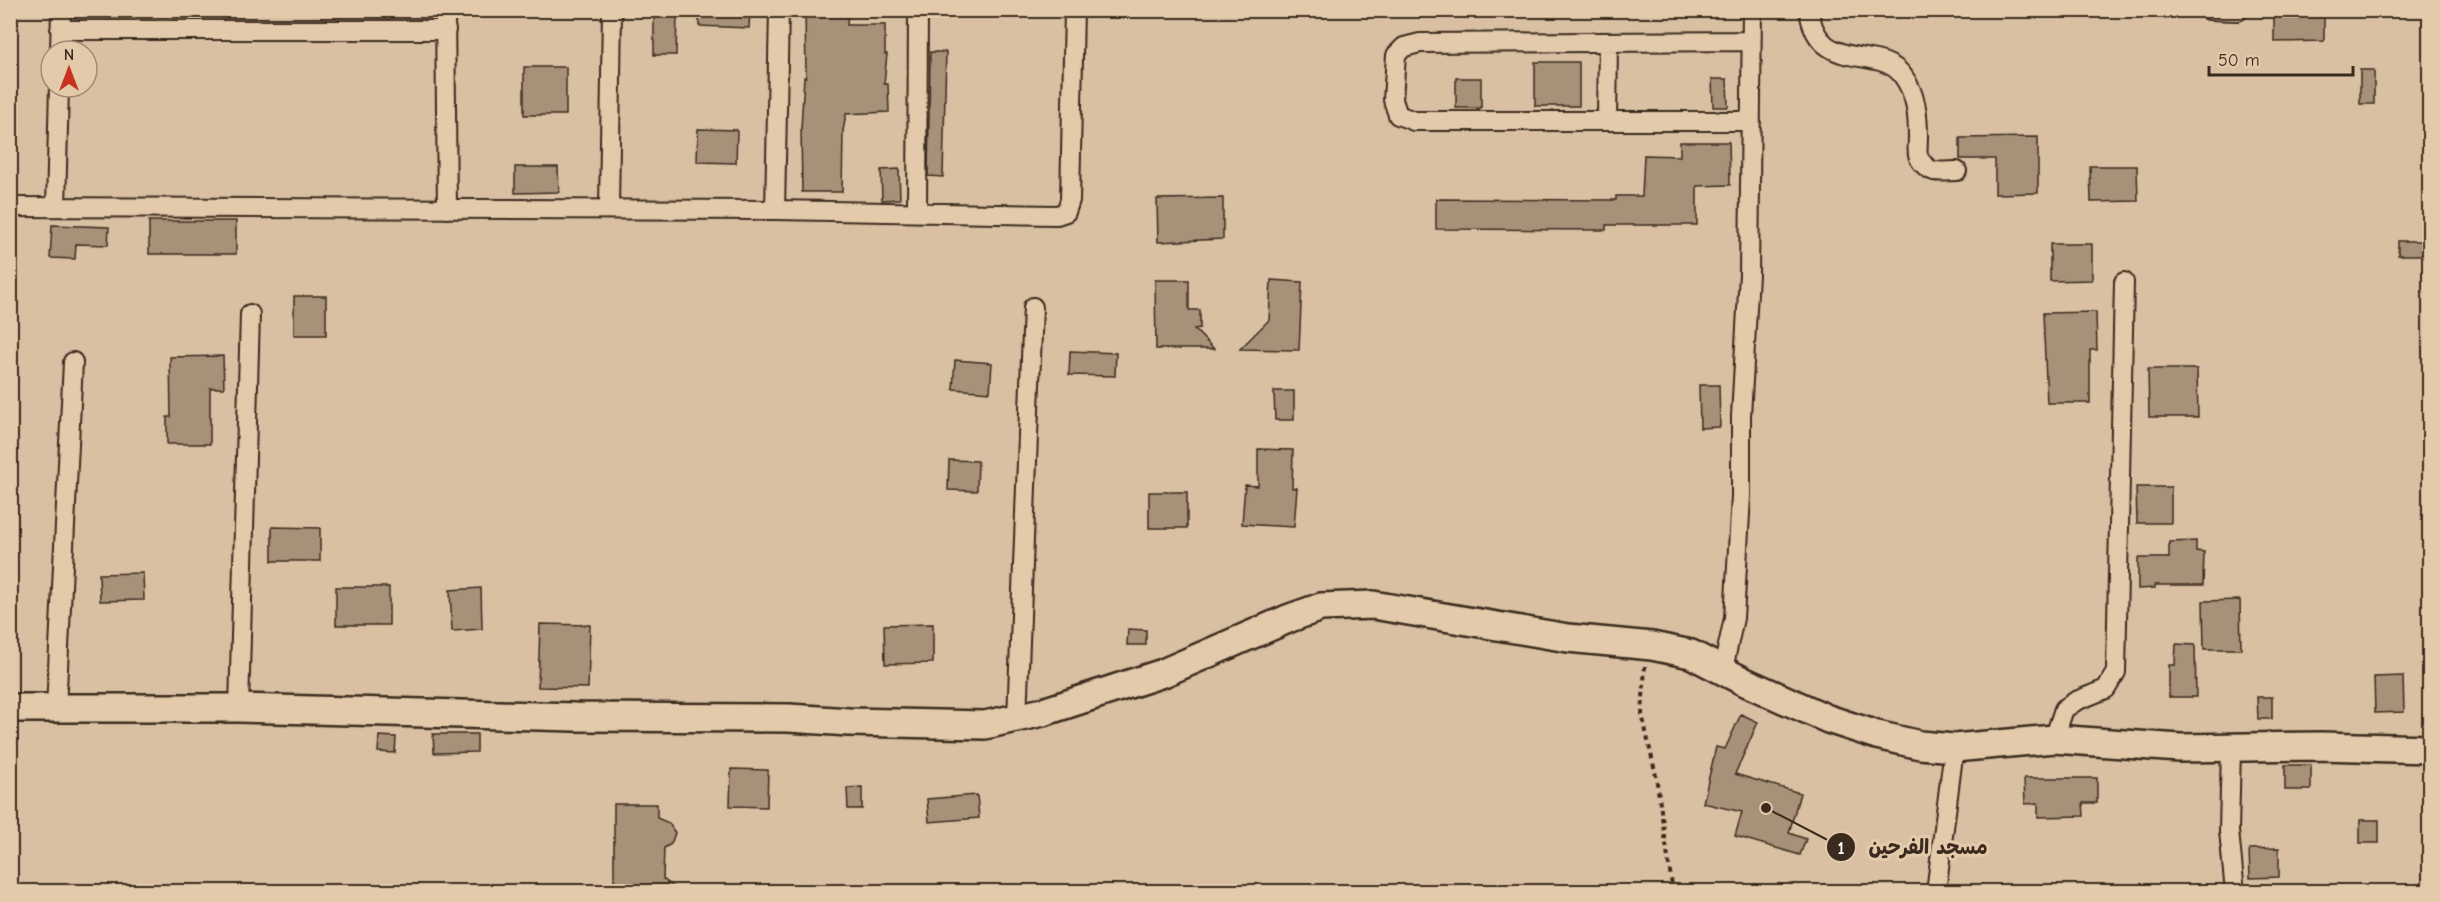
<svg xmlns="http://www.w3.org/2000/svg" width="2440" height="902" viewBox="0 0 2440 902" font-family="'Comic Neue','Playpen Sans Arabic',sans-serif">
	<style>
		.building { fill: #a79179; stroke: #3b2a1e; stroke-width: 1.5 }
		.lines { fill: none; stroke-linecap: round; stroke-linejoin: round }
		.street-casing { stroke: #3b2a1e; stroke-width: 22 }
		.secondary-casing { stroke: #3b2a1e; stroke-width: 32 }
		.path { stroke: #3b2a1e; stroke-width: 4; stroke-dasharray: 4.5 4.5; stroke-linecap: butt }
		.street { stroke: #e3caab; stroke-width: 18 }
		.secondary { stroke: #e3caab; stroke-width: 27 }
		.leader { fill: none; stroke: #3b2a1e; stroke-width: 2 }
		.callout-dot { fill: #3b2a1e; stroke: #e3caab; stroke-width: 2 }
		.mark-label { font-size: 18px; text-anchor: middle; font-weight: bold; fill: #fff }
		.callout-label { font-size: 20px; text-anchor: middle; font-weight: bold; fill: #3b2a1e; stroke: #e3caab; stroke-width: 6; stroke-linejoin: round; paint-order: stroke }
	</style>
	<rect width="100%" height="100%" fill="#d9c0a3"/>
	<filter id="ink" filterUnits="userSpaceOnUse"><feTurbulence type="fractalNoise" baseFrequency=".0167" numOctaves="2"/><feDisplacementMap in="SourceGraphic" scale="12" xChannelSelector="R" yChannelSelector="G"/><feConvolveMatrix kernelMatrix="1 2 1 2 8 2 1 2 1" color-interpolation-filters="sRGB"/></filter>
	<g filter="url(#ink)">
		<!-- building -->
		<path class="building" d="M699 10H750L749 28 699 26Z
			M805 10H848L847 25H885V54H887L884 84H888L889 112 846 114 843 131 842 192H802L801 128 804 77H806Z
			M2274 10H2324V41L2274 42Z
			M654 15H677L676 55H654Z
			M930 52H946L943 177 928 176Z
			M1535 62H1579V106H1535Z
			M524 67H566V115H524Z
			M2360 70H2374V104H2360Z
			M1456 78H1481V108H1456Z
			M1712 79H1727L1728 107H1713Z
			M698 129 737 130 736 163 697 162Z
			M2038 137V193L1995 194V159H1960V138Z
			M1680 142H1729L1730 185 1697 186V225H1606V230L1436 229V199L1616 200V196H1642L1644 155 1680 156Z
			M2090 166H2137L2138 201 2091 202Z
			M515 167H558L559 192 515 193Z
			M899 169 900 199 882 200 881 170Z
			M1223 198V239L1158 242 1157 199Z
			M149 221H236V254H149Z
			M52 225 109 227 108 245 76 244 75 259 50 258Z
			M2398 241H2430V255H2398Z
			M2050 244H2092V280L2050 281Z
			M1155 280H1189V310H1200V328L1194 329 1214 349H1156Z
			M1271 280 1302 282 1299 350 1240 349 1269 320Z
			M294 296H326V335H294Z
			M2096 312 2097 350H2090V403H2047L2043 313Z
			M1070 351 1116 353 1115 376 1069 375Z
			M223 356 224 388H210V444H167V417H171L170 357Z
			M955 360 992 363 990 392 953 389Z
			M2148 369H2197L2198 417H2149Z
			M1699 385H1719L1720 427 1700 428Z
			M1274 391H1294V420H1275Z
			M1258 449 1293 450 1292 488H1297L1294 527 1242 524 1245 485 1258 486Z
			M949 460 978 461 977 491 948 490Z
			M2136 487H2171V523H2137Z
			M1149 492H1187V528H1149Z
			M272 527 320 528V561H272Z
			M2196 541V551L2204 552 2203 585H2155V588L2138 589V558H2169V542Z
			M143 573 144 600 100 601 99 574Z
			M336 587H389V625H336Z
			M481 588 482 629 452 631 450 590Z
			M2240 600 2241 649H2204L2203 601Z
			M540 624 590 625 588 688 538 687Z
			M933 624V663L885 664 884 625Z
			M1128 629 1146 630V645H1127Z
			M2176 644 2195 645 2196 697H2169V665H2175Z
			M2403 676 2404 712 2375 713 2374 677Z
			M2257 697H2272V719H2258Z
			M1741 714 1758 722 1735 774 1800 793 1789 833 1806 839 1800 855 1735 836 1742 812 1703 803 1716 747 1725 749Z
			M433 734H477V752L434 753Z
			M379 736 396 737 395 753 378 752Z
			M2285 765H2311V790H2285Z
			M731 769 768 770 767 807 730 806Z
			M2024 778H2097V803H2083L2084 816 2038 817V803L2025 804Z
			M862 787V809H848L847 788Z
			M977 795 979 818 929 822 927 799Z
			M614 804H657V818L669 823 675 833 671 844 664 848 663 879 679 891H614Z
			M2360 820H2379V843H2360Z
			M2279 848V877L2250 878 2249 849Z"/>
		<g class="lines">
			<!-- street casing -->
			<g class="street-casing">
				<path id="street" d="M445 10 447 209
					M1809 10C1818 76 1880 43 1903 76 1916 94 1918 114 1918 137 1918 142 1917 150 1918 155 1920 162 1927 169 1934 171 1941 172 1950 171 1957 171
					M2209 10 2238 11
					M60 30H446
					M60 51 61 10
					M1607 121 1608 43
					M1751 121H1414L1398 115 1393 100 1396 55 1404 47 1420 43 1751 41
					M10 207 775 210 1057 215 1066 212 1070 200 1074 10
					M56 207 59 87
					M609 209 612 10
					M775 210 779 10
					M917 212 918 10
					M1723 669 1734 618 1741 496V416L1749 274 1752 10
					M239 708 250 314
					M56 709 73 362
					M1017 719 1033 307
					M2054 739 2064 709 2076 701 2106 689 2116 672 2124 282
					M2231 748 2229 831 2235 892
					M1936 892 1954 748"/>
			</g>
			<!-- secondary casing -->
			<g class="secondary-casing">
				<path id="secondary" d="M10 708H239L575 717 789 718 849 722 985 725 1043 712 1163 673 1290 618 1321 607 1373 605 1568 638 1652 646 1691 654 1743 681 1828 719 1877 735 1920 745 1954 748 2054 739 2180 748 2321 746 2430 749"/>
			</g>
			<!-- path -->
			<path class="path" d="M1645 666 1642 714 1656 776 1673 892"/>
			<!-- street -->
			<use href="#street" class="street"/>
			<!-- secondary -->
			<use href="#secondary" class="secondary"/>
		</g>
	</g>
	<!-- callouts -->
	<path class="leader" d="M1766 808L1841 847"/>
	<g class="callout-dot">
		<circle cx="1766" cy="808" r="6"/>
		<circle cx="1841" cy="847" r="15"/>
	</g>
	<g class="mark-label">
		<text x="1841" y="854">1</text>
	</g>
	<g class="callout-label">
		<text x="1928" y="854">مسجد الفرحين</text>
	</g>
	<!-- margin -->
	<rect width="2440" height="902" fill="none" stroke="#e3caab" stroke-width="36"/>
	<rect x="18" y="18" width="2404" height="866" fill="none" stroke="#3b2a1e" stroke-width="2" filter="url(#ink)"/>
	<!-- north arrow -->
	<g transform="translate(69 69)"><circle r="28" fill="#e3caab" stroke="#a08a73" stroke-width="1.5"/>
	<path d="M0-4.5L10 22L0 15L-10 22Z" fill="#c8321e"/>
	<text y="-9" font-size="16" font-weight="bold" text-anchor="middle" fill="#3b2a1e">N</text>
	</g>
	<!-- scale -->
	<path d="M2209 66v9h144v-9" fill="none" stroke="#3b2a1e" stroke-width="3"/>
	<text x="2218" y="66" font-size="18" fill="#3b2a1e" stroke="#e3caab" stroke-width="4.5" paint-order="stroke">50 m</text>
</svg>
